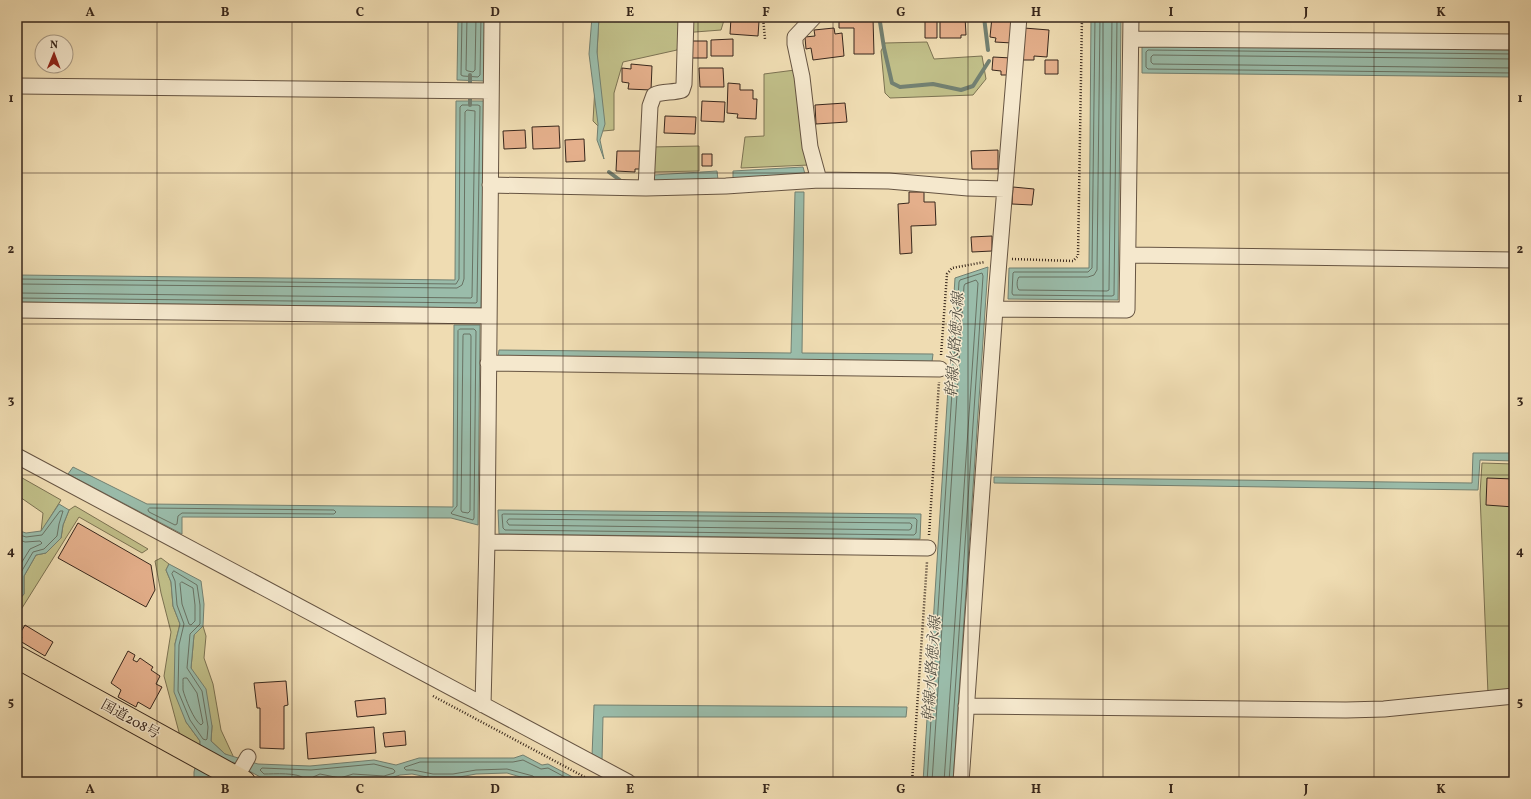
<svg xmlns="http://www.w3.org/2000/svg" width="1531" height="799" viewBox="0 0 1531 799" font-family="Vollkorn,'Noto Serif JP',serif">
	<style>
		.green { fill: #c0be88; stroke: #7c7252 }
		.water { fill: #9abcaa; stroke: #738071 }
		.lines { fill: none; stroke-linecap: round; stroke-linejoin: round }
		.shore { stroke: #697263; stroke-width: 1 }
		.stream { stroke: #738071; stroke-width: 4 }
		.building { fill: #e4af8b; stroke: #38271c }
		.street-casing { stroke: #665442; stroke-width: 17 }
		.highway-casing { stroke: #38271c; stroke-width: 24 }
		.path { stroke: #38271c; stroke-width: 2.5; stroke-dasharray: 1 2; stroke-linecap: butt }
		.street { stroke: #f5e8cd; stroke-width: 15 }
		.highway { stroke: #efdcb2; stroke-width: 22 }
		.grid { fill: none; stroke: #38271c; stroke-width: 1; stroke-opacity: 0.55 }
		.labels { text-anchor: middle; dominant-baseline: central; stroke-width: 3; stroke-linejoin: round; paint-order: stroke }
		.street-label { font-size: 14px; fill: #38271c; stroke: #f5e8cd }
		.water-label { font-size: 15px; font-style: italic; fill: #504c40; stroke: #f5e8cd }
		.neatline { fill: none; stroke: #38271c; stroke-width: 1.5 }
		.grid-label { font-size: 13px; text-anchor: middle; font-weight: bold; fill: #38271c }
	</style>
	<rect width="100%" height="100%" fill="#efdcb2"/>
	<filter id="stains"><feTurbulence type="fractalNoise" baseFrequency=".005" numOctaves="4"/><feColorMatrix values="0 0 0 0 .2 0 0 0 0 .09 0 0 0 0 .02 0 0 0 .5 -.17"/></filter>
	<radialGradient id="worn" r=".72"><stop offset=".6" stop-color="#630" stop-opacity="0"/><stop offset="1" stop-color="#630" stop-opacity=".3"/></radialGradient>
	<!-- green -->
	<path class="green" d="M599 17H725L721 30 682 33 677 50 623 62 614 93V130L603 131 593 121Z
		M927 42 934 59 982 56 986 79 973 95 890 98 885 93 881 51 885 43Z
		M795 70 809 165 741 168 745 137 764 136V74Z
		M699 146V171L651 172V147Z
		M1482 463 1514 464V692L1488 694 1480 494Z
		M17 475 61 500 41 532 43 513 17 495Z
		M75 506 148 549 142 553 79 517 17 616V602L24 594V576L36 555 46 553 61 538 63 525 69 510Z
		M161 558 169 564 166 570 171 582 173 606 180 624 175 644 186 722 200 741V747L180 736 164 676 171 632 161 593 155 561Z
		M203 626 206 636 204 658 213 684 221 730 234 758 225 754 211 741 212 726 191 668 194 635Z"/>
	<!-- water -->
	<path class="water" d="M458 17H485L484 81 457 80Z
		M592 17H599L597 52 605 124 600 140 604 159 597 140 598 124 589 54Z
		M1091 17H1121L1118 300 1008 299 1009 268H1089Z
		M1142 46 1514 50V77L1142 73Z
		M456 101H484L481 308 17 302V275L455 280Z
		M803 167 805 174 733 179V171Z
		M717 171 718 180 655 183 654 175Z
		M795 192H804L802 353 933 354 932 362 498 357 499 350 791 353Z
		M988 267 953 782H923L955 278Z
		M454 325H480L478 525 451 518 182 517V534L68 474 73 467 147 504 453 507Z
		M1473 453H1514V461L1480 460 1478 490 994 483V477L1472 483Z
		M59 504 69 510 63 525 61 538 46 553 36 555 24 576V594L17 602V530L26 533 41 531Z
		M498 510 921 514 920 539 499 534Z
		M169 564 201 581 204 604 203 626 194 635 191 668 206 689 212 726 211 741 225 754 258 764 310 766 374 760 396 765 419 758H514L523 755 542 765 548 764 582 782H538L507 773 476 774 454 778H432L412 774 400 775 384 780 354 778 341 781 320 778 313 782 285 778H262L233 762 227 765 219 782H194V772L200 747V741L186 722 174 692 175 644 180 624 173 606 171 582 166 570Z
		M594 705 907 707 906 717H603L602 761 592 756Z"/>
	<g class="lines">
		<!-- shore -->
		<path class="shore" d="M462 17 461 75 463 76 478 77 480 75 481 17
			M467 17 466 70 468 71 473 72 475 70 476 17
			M1095 17 1092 268 1088 272H1014L1013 273 1012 293 1013 295 1112 296 1114 295 1117 17
			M1100 17 1097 270 1094 275 1088 277H1019C1017 279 1016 287 1019 290L1107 291 1109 290 1112 17
			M1514 54 1148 50 1146 52V67L1148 69 1514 73
			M1514 59 1153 55 1151 57V62L1153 64 1514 68
			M17 279 456 284 459 279 460 107 462 105H478L480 106 477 302 476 303 17 298
			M17 284 457 288 462 285 464 279 465 112 467 110 475 111 472 297 471 298 17 293
			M460 329H474L476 331 474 518 473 520 452 514 451 513 457 506 458 331Z
			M464 334H470L471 336 470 511 468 513 462 512 461 510 463 336Z
			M150 508 334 510 336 512 334 514 182 513 178 516 177 524 175 525 149 512 148 510Z
			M504 514 915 518 917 520 916 533 914 535 505 530 503 528 502 515Z
			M509 519 910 523 912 525 911 529 909 530 509 525 507 522Z
			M17 534 26 537 42 535 60 511H63L59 524 57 536 44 549 33 552 20 574V592L17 596
			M17 539 25 542 40 541 42 543 41 544 30 549 17 570
			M174 571 197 585 200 605V624L190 634 187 668 202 691 208 727 207 739 206 740 203 739 190 720 178 691 179 645 184 624 177 605 175 581 172 574Z
			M182 582 193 588 195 605V621L191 625 189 624 182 604 180 584Z
			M185 678H187L197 693 203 723 201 725C194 721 185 698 183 690 183 686 183 683 183 679Z
			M306 782 305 779C298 772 274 774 264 774L260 770 262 768 311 770 374 764 393 769 395 771 394 773 384 776 353 774 340 778 320 774 313 777 311 782
			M536 782V779L533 776 507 769 476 770 453 774H433L413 770H406L404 768 405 767 420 762H513L523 760 541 769 548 768 574 782
			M927 782 959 282 960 280 982 273 983 276 949 782
			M932 782 964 286 965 284 976 280 978 283 944 782"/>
		<!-- stream -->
		<path class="stream" d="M877 17 880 22 884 48 892 83 900 87 933 84 961 90 973 86 989 61
			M984 17 988 50
			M470 105V75
			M609 172 621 181H624"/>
	</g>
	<!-- building -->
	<path class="building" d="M940 17H965L966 35H961V38H940Z
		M992 17H1013L1012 43 995 42 996 38 990 37Z
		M731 18 759 21 758 36 730 34Z
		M839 18H873L874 54H854V28H839Z
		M925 18H937V38H925Z
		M834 28 835 34 842 33 844 56 813 60 811 48 806 49 805 37 815 36 814 30Z
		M1024 28 1049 30 1047 57 1034 56V60H1022Z
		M733 39V56H711V40Z
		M690 41H707V58H690Z
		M993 57 1011 58 1009 75H1001V71L992 70Z
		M1045 60H1058V74H1045Z
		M631 64 652 66 651 90 628 89 629 83 622 82V68L631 69Z
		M699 68H723L724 87H700Z
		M728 83 740 84V90H753V99H757L756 119 737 118 738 114 727 113Z
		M702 101 725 102 724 122 701 121Z
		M845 103 847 122 816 124 815 105Z
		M665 116 696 117 695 134 664 133Z
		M559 126 560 148 533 149 532 127Z
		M525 130 526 148 504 149 503 131Z
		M584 139 585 161 566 162 565 140Z
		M998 150V169H972L971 151Z
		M617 151H643V169H635V172L616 171Z
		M702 154H712V166H702Z
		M1013 187 1034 189 1032 205 1012 204Z
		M909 192H924V202H935L936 225 911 226 912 253 900 254 898 204 909 203Z
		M992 236V251L972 252 971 237Z
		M1487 478 1514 479V507L1486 505Z
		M78 523 151 565 155 590 146 607 58 558Z
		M25 625 53 642 45 656 20 641 22 637 19 635Z
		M128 651 135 655 133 660 137 662 140 658 153 667 151 670 160 676 156 684 162 687 150 709 138 702 136 707 118 697 121 690 111 683Z
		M286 681 288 705 284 706V749L260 748V708H257L254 683Z
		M385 698 386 714 357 717 355 701Z
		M374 727 376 753 308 759 306 733Z
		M405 731 406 745 385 747 383 733Z"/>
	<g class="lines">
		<!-- street casing -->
		<g class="street-casing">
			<path id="street" d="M814 17 795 37V44L802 77 810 147 819 180
				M1131 39 1514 42
				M17 86 491 91
				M490 185 646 188 726 186 819 180 889 181 968 188 1005 189
				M646 188 650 106 654 95C663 91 672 93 682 90L684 84 686 17
				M1128 255 1514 260
				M995 309 1019 17
				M17 310 489 316
				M488 363 940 369
				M17 456 628 782
				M487 542 928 548
				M483 705 487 542 492 17
				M966 706 1346 710 1384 709 1514 696
				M236 778 248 757
				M961 782 995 309 1127 310 1131 17"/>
		</g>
		<!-- highway casing -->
		<g class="highway-casing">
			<path id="highway" d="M17 657 244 782"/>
		</g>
		<!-- path -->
		<path class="path" d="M763 17 765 39
			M1012 259 1073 261 1078 256 1082 17
			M941 355 947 274 952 268 985 262
			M929 535 939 382
			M433 696 594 782
			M912 782 927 562"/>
		<!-- street -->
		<use href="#street" class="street"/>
		<!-- highway -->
		<use href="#highway" class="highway"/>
	</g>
	<!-- grid -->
	<path class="grid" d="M157 17V782M292 17V782M428 17V782M563 17V782M698 17V782M833 17V782M968 17V782M1103 17V782M1239 17V782M1374 17V782M17 173H1514M17 324H1514M17 475H1514M17 626H1514"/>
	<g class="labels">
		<!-- street labels -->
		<g class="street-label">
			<text transform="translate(130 720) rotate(29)">国道208号</text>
		</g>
		<!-- water labels -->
		<g class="water-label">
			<text transform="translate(956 345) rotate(-86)">幹線水路徳永線</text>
			<text transform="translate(933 669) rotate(-86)">幹線水路徳永線</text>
		</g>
	</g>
	<!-- margin -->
	<rect width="1531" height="799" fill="none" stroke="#efdcb2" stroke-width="44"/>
	<!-- north arrow -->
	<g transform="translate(54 54) rotate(1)"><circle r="19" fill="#f5e8cd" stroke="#a99b86"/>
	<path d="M0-3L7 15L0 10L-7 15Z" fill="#8f2418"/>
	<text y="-6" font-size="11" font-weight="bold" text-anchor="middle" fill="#38271c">N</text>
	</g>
	<rect x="22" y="22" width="1487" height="755" class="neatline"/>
	<g class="grid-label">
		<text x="90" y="16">A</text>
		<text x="225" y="16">B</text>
		<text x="360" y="16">C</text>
		<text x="495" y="16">D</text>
		<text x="630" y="16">E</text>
		<text x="766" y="16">F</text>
		<text x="901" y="16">G</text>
		<text x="1036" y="16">H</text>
		<text x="1171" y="16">I</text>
		<text x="1306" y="16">J</text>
		<text x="1441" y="16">K</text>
		<text x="11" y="102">1</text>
		<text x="1520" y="102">1</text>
		<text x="11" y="253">2</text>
		<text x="1520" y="253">2</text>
		<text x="11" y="404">3</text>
		<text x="1520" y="404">3</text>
		<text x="11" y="555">4</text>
		<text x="1520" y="555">4</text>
		<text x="11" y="706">5</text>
		<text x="1520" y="706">5</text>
		<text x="90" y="793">A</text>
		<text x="225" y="793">B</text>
		<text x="360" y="793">C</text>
		<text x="495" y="793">D</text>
		<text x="630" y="793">E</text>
		<text x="766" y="793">F</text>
		<text x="901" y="793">G</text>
		<text x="1036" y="793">H</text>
		<text x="1171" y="793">I</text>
		<text x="1306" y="793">J</text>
		<text x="1441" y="793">K</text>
	</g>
	<rect width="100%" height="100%" filter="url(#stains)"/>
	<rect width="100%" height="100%" fill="url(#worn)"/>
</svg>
